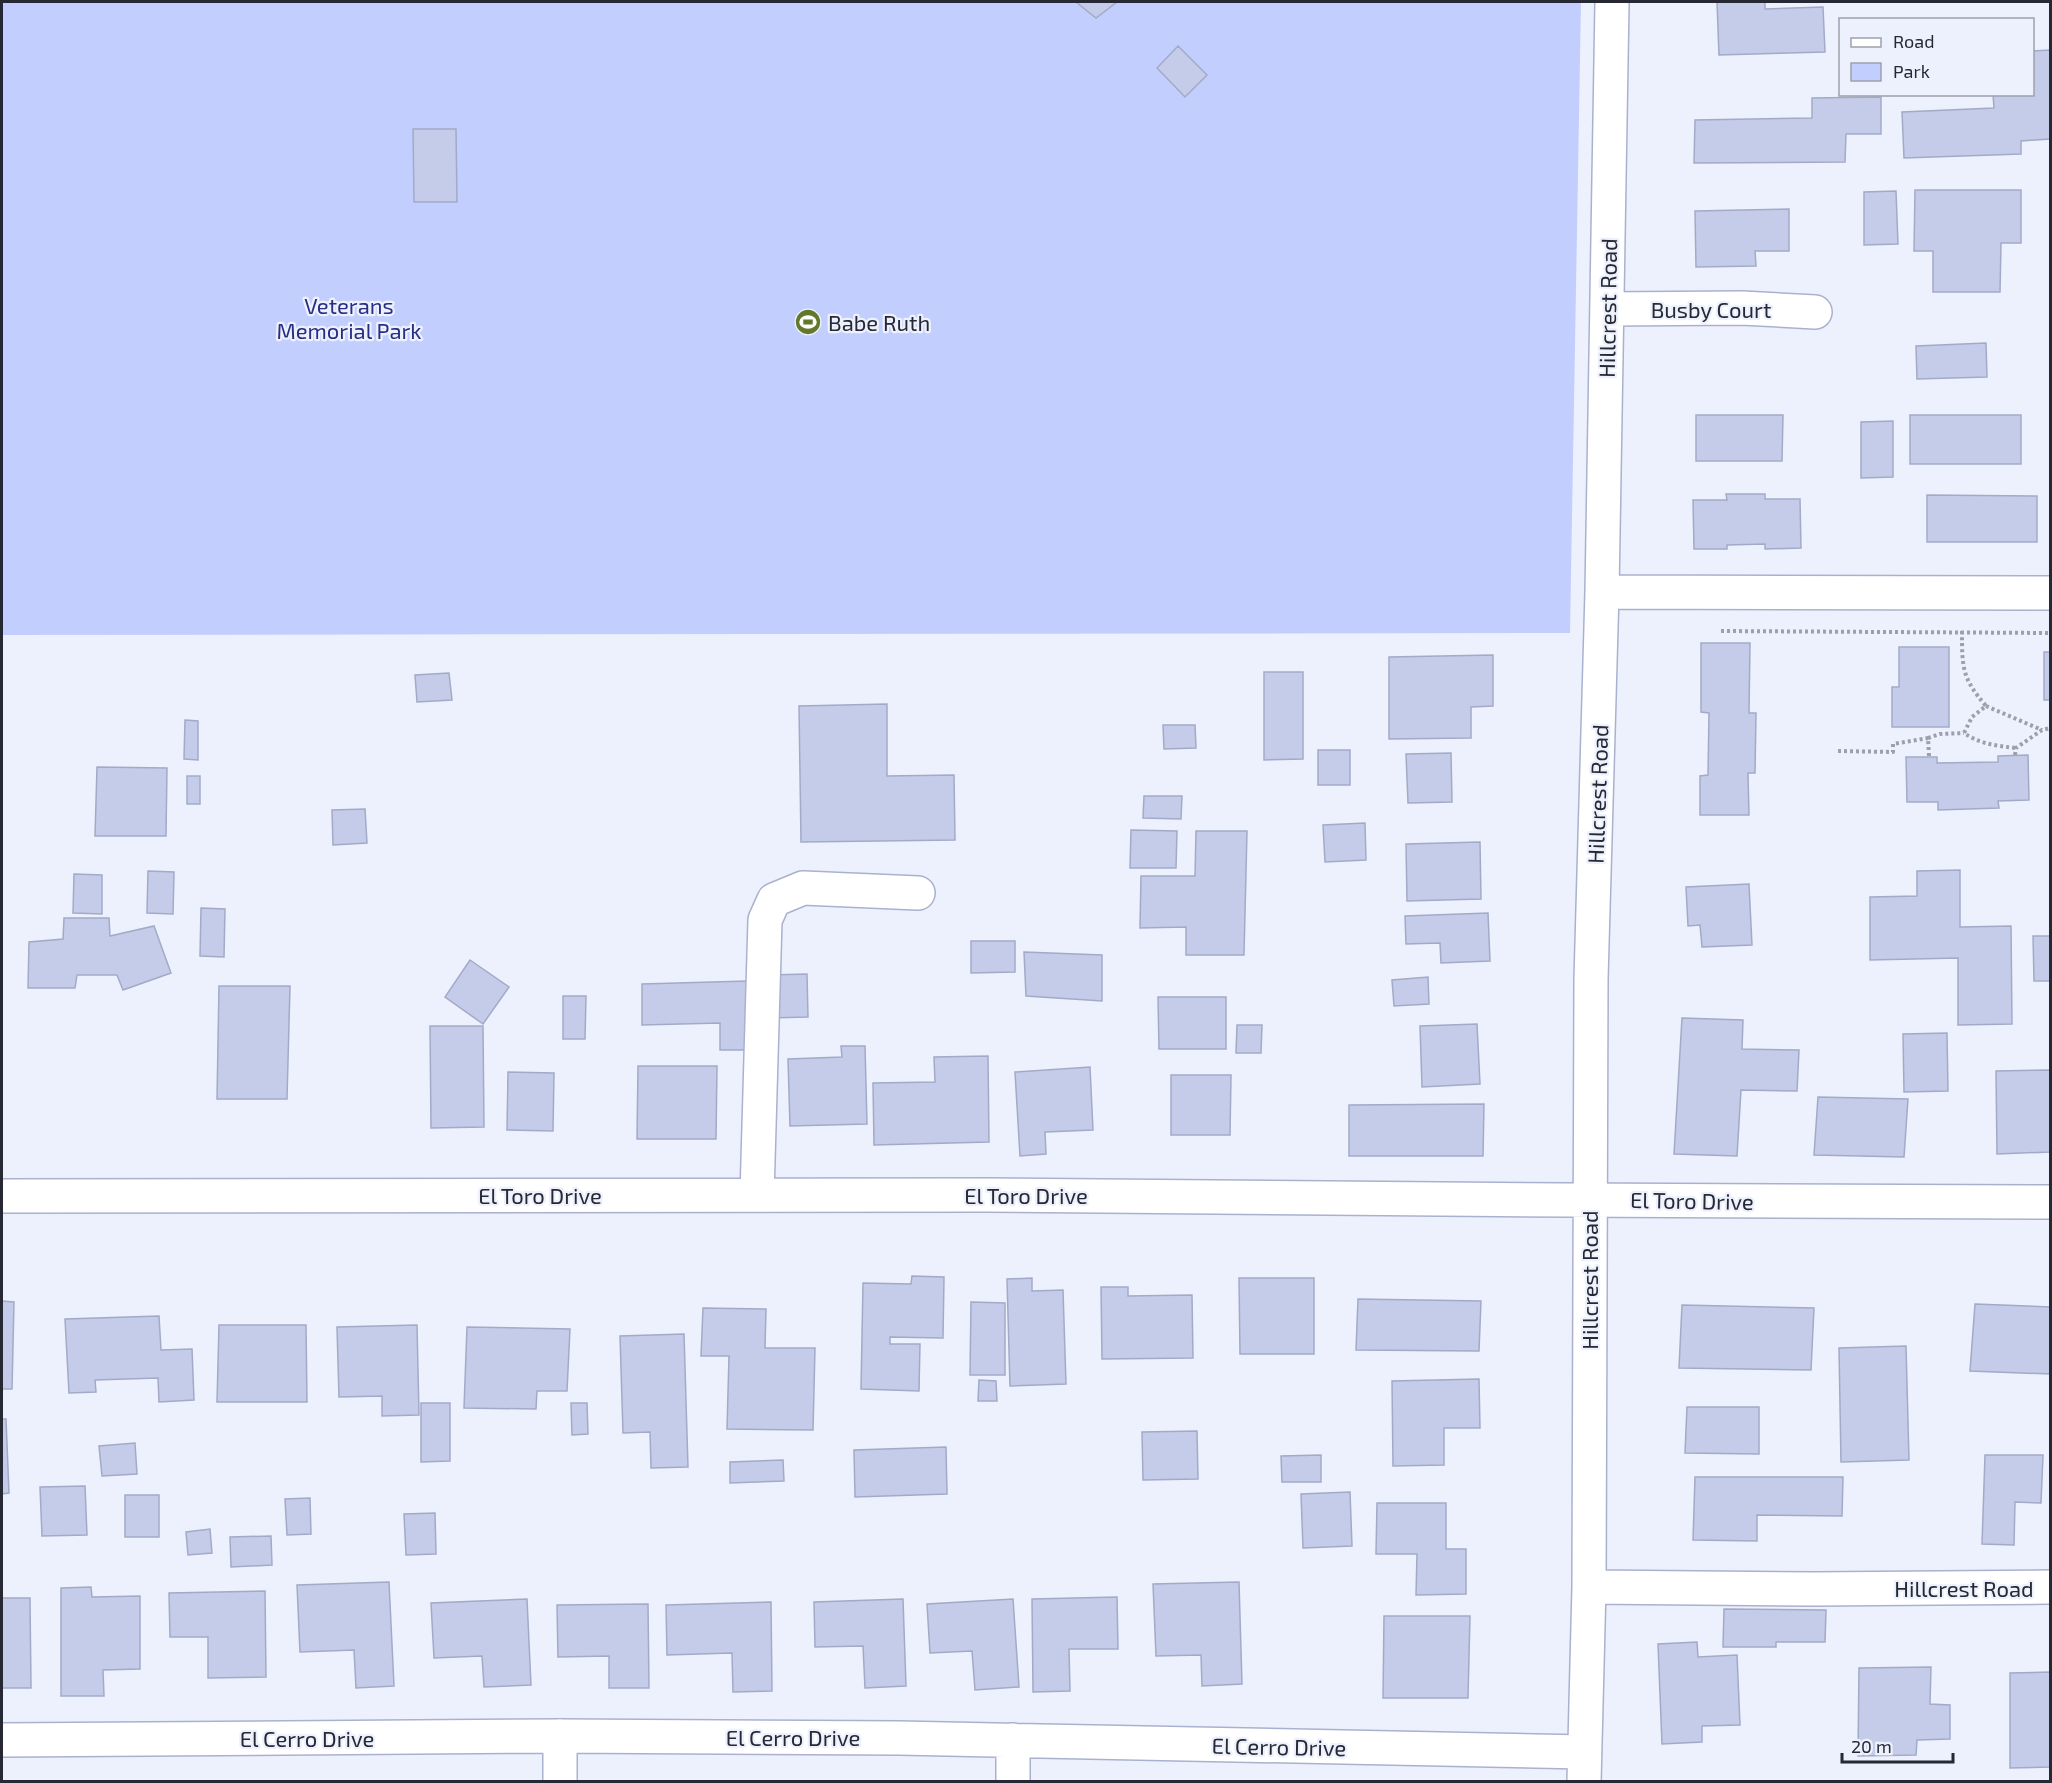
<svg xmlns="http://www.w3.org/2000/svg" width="2052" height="1783" viewBox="0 0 2052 1783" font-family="'Exo 2',sans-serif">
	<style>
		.green { fill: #c2cffe }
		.building { fill: #c4ccea; stroke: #a2aac7; stroke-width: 1.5 }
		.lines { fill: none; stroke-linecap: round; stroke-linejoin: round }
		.minor-casing { stroke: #aab1cf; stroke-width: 36 }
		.path { stroke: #9da0ac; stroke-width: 4; stroke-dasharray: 3 3; stroke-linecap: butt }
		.minor { stroke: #fff; stroke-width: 33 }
		.labels { text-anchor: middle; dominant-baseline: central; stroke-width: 4.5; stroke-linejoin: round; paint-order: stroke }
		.park-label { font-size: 22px; fill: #282d85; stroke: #edf1fd }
		.street-label { font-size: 22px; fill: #262934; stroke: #edf1fd }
		.poi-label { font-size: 22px; fill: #262934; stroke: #edf1fd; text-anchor: start }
	</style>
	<rect width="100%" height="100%" fill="#edf1fd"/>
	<!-- green -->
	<path class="green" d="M2 2H1581L1570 633 2 635Z"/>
	<!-- building -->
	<path class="building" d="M1076 2H1117L1096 18Z
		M1717 2H1765V9L1823 7 1825 52 1719 55Z
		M1178 46 1207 75 1185 97 1157 68Z
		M2050 50V139L2021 141V154L1904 158 1902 112 1994 108 1993 94H2032V51Z
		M1881 97V134H1846L1845 162 1694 163 1695 120 1812 118V98Z
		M413 129H456L457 202H414Z
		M1915 190H2021V243H2001L2000 292H1933V251H1914Z
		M1896 191 1898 244 1864 245V192Z
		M1789 209V251H1755L1756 266 1696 267 1695 211Z
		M1986 343 1987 377 1917 379 1916 346Z
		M1696 415H1783L1782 461H1696Z
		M1910 415H2021V464H1910Z
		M1893 421V477L1861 478V422Z
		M1726 494H1765V499H1800L1801 548 1765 549V544L1727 545V549H1694L1693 500H1727Z
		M1927 495 2037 496V542H1927Z
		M1701 643H1750L1749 713H1756L1755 773H1748L1749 815H1700V776L1708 775 1709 713 1701 712Z
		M1899 647H1949V727H1892V687H1899Z
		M2044 652H2050V700H2044Z
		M1493 655V706L1471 707V738L1389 739V657Z
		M1264 672H1303V759L1264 760Z
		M449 673 452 700 417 702 415 675Z
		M887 704V776L954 775 955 840 801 842 799 706Z
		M185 720 198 721V760L184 759Z
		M1163 725H1195L1196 748 1164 749Z
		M1318 750H1350V785H1318Z
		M1451 753 1452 802 1408 803 1406 754Z
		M2028 755 2029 800 1998 801 1999 808 1938 810V802H1907L1906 757H1937V763L1998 762V756Z
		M97 767 167 768 166 836H95Z
		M187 776H200V804H187Z
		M1144 796H1182L1181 819 1143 818Z
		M365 809 367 843 333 845 332 810Z
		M1365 823 1366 860 1325 862 1323 825Z
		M1131 830 1177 831 1176 868H1130Z
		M1196 831H1247L1244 955H1186V927L1140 928 1141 876H1195Z
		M1480 842 1481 899 1407 901 1406 844Z
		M1960 870V927L2011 926 2012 1024 1958 1025V958L1870 960V897L1917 896V871Z
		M148 871 174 872 173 914 147 913Z
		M74 874 102 875V914L73 913Z
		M1749 884 1752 945 1702 947 1700 925 1688 926 1686 887Z
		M201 908 225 909 224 957 200 956Z
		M1488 913 1490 961 1441 963 1440 943 1406 944 1405 916Z
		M64 918H109L110 936 154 926 171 973 123 990 117 975H77L75 988H28L29 942 63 939Z
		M2033 936H2050V981H2034Z
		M971 941H1015V972L971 973Z
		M1024 952 1102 955V1001L1026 996Z
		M470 960 509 987 483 1024 445 997Z
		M807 974 808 1017 769 1018V975Z
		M1428 977 1429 1004 1394 1006 1392 980Z
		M747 981 748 1050H720V1023L642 1025V984Z
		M219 986H290L287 1099H217Z
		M563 996H586L585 1039H563Z
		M1158 997H1226V1049H1159Z
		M1682 1018 1743 1020 1742 1049 1799 1050 1797 1091 1741 1090 1737 1156 1674 1154Z
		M1477 1024 1480 1084 1422 1087 1420 1026Z
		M1237 1025H1262L1261 1053H1236Z
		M430 1026H483L484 1127 431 1128Z
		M1947 1033 1948 1091 1904 1092 1903 1034Z
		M841 1046H865L867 1124 790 1126 788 1059 842 1057Z
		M988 1056 989 1142 874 1145 873 1083 935 1082 934 1057Z
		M638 1066H717L716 1139H637Z
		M1090 1067 1093 1130 1045 1132 1046 1154 1020 1156 1015 1072Z
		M2050 1070V1152L1997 1154 1996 1071Z
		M508 1072 554 1073 553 1131 507 1130Z
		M1171 1075H1231L1230 1135H1171Z
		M1818 1097 1908 1099 1904 1157 1814 1155Z
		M1484 1104 1483 1156H1349V1105Z
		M912 1276 944 1277 943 1338 890 1337V1344H920L919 1391 861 1389 863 1283 911 1284Z
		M1032 1278V1291L1063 1290 1066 1384 1010 1386 1007 1279Z
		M1239 1278H1314V1354H1240Z
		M1101 1287H1128V1296L1192 1295 1193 1358 1102 1359Z
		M1358 1299 1481 1301 1479 1351 1356 1350Z
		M2 1301 14 1302 12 1389H2Z
		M971 1302 1005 1303V1375H970Z
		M1975 1304 2050 1307V1374L1970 1371Z
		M1682 1305 1814 1308 1811 1370 1679 1368Z
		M703 1308 766 1309 765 1348H815L813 1430 727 1429 729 1356H701Z
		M159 1316 161 1350 192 1349 194 1400 159 1402 158 1378 95 1380 96 1392 69 1393 65 1319Z
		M219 1325H306L307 1402H217Z
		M417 1325 419 1415 382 1416V1396L339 1397 337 1327Z
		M467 1327 570 1329 567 1391H537L536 1409 464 1408Z
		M684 1334 688 1467 651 1468 650 1432 623 1433 620 1336Z
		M1906 1346 1909 1460 1841 1462 1839 1348Z
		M1479 1379 1480 1428H1444V1465L1393 1466 1392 1381Z
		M979 1380 996 1381 997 1401H978Z
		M421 1403H450V1461L421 1462Z
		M571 1403H587L588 1434 572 1435Z
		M1687 1407H1759V1454L1685 1453Z
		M2 1419H6L9 1493 2 1494Z
		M1197 1431 1198 1479 1143 1480 1142 1432Z
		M135 1443 137 1474 102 1476 99 1446Z
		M946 1447 947 1494 855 1497 854 1450Z
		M1321 1455V1482H1282L1281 1456Z
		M1985 1455H2043L2041 1503 2015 1502 2014 1545 1982 1544Z
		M783 1460 784 1481 730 1483V1462Z
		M1695 1477H1843L1842 1516 1757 1515V1541L1693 1540Z
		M85 1486 87 1535 42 1536 40 1487Z
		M1350 1492 1352 1546 1303 1548 1301 1494Z
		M125 1495H159V1537H125Z
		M310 1498 311 1534 287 1535 285 1499Z
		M1377 1503H1446V1549H1466V1594L1416 1595 1417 1554H1376Z
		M435 1513 436 1554 406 1555 404 1514Z
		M210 1529 212 1553 188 1555 186 1532Z
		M271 1536 272 1565 231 1567 230 1537Z
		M389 1582 394 1686 356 1688 354 1650 300 1652 297 1585Z
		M1239 1582 1242 1684 1202 1686 1201 1655 1156 1656 1153 1584Z
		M91 1587 92 1597 140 1596V1669L103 1670 104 1696H61V1588Z
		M265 1591 266 1677 208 1678V1637H170L169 1593Z
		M1117 1597 1118 1649H1069L1070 1691 1033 1692 1032 1599Z
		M2 1598H30L31 1688H2Z
		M527 1599 531 1685 484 1687 482 1656 434 1658 431 1603Z
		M903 1599 906 1686 865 1688 863 1646 815 1647 814 1602Z
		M1013 1599 1019 1687 975 1690 972 1651 930 1653 927 1604Z
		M771 1602 772 1691 733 1692 732 1653 667 1655 666 1605Z
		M648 1604 649 1688H609V1656L558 1657 557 1605Z
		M1724 1609 1826 1610 1825 1642H1776V1647H1723Z
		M1384 1616H1470L1468 1698H1383Z
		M1697 1642 1698 1657 1737 1655 1740 1725 1702 1726V1742L1662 1744 1658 1644Z
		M1931 1667 1930 1704 1950 1705V1739L1917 1740 1916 1755 1858 1756 1859 1668Z
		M2050 1672V1767L2010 1768V1673Z"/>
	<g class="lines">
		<!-- minor casing -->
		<g class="minor-casing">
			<path id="minor" d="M1607 309 1742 308 1815 312
				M1602 592 2050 593
				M757 1195 765 920 774 900 803 888 918 893
				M2 1196 988 1195 1566 1200 2050 1202
				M1589 1587 1814 1589 2050 1587
				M2 1740 560 1736 899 1738 1584 1752
				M560 1782V1736
				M1013 1782V1740
				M1584 1782 1589 1587 1591 979 1602 592 1612 2"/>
		</g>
		<!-- path -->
		<path class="path" d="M1721 631 2050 633
			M1962 631C1962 668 1962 678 1986 706L1972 717 1964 733C1980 744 1997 746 2016 748
			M1986 706 2042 730
			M1838 751 1893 752V744L1928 738
			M2015 755 2016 748 2042 730 2050 728
			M1929 756 1928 738 1940 734 1964 733"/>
		<!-- minor -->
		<use href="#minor" class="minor"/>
	</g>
	<!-- icons -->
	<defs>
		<g id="stadium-disc" transform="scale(1.35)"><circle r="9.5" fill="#62792a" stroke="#edf1fd"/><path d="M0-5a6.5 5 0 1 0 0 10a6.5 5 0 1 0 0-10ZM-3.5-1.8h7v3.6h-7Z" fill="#fff"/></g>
	</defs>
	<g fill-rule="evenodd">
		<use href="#stadium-disc" x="808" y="322"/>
	</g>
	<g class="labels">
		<!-- park labels -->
		<g class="park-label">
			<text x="349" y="305">Veterans<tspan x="349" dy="25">Memorial Park</tspan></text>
		</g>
		<!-- street labels -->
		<g class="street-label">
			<text transform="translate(1607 308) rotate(-89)">Hillcrest Road</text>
			<text x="1711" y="309">Busby Court</text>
			<text transform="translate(1597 794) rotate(-88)">Hillcrest Road</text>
			<text x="540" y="1195">El Toro Drive</text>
			<text x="1026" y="1195">El Toro Drive</text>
			<text transform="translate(1692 1200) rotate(1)">El Toro Drive</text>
			<text transform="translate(1589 1280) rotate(-90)">Hillcrest Road</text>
			<text x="1964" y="1588">Hillcrest Road</text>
			<text x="793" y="1737">El Cerro Drive</text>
			<text x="307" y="1738">El Cerro Drive</text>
			<text transform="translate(1279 1746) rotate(1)">El Cerro Drive</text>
		</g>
		<!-- poi labels -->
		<g class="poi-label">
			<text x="828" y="322">Babe Ruth</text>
		</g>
	</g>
	<!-- border -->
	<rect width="2052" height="1783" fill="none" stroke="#262934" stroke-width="6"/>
	<!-- legend -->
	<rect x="1839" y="18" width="195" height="78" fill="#edf1fd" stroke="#9da1ad" stroke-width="1.5"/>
	<rect x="1851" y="38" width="30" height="9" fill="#ffffff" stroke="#9da1ad" stroke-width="1.5"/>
	<text x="1893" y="48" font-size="18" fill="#262934">Road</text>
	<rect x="1851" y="63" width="30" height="18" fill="#c2cffe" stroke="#9da1ad" stroke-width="1.5"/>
	<text x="1893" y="78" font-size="18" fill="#262934">Park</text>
	<!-- scale -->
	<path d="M1842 1753v9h111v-9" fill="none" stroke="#262934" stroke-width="3"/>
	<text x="1851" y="1753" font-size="18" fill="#262934" stroke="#edf1fd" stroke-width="4.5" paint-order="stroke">20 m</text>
</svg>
